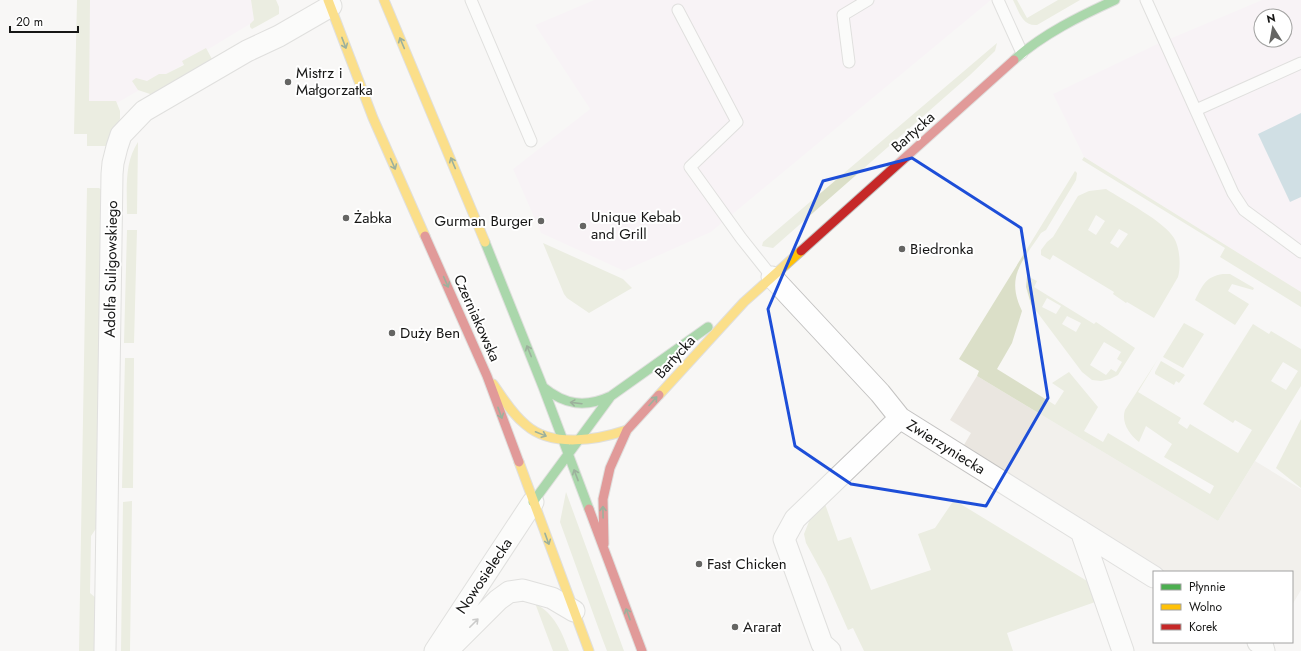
<svg xmlns="http://www.w3.org/2000/svg" width="1301" height="651" viewBox="0 0 1301 651" font-family="Jost,sans-serif">
	<style>
		.commercial { fill: #f9eef6; fill-rule: evenodd }
		.built { fill: #eae6e0 }
		.green { fill: #dbdfc8; fill-rule: evenodd }
		.forest { fill: #d9ddc4 }
		.water { fill: #a1c2cf }
		.lines { fill: none; stroke-linecap: round; stroke-linejoin: round }
		.lane-casing { stroke: #c3c2c1; stroke-width: 13 }
		.street-casing { stroke: #c3c2c1; stroke-width: 23 }
		.fast-casing { stroke: #c3c2c1; stroke-width: 11 }
		.slow-casing { stroke: #c3c2c1; stroke-width: 11 }
		.jam-casing { stroke: #c3c2c1; stroke-width: 11 }
		.lane { stroke: #fefefe; stroke-width: 11 }
		.street { stroke: #fefefe; stroke-width: 21 }
		.fast { stroke: #4caf50; stroke-width: 9 }
		.slow { stroke: #ffc107; stroke-width: 9 }
		.jam { stroke: #c62828; stroke-width: 9 }
		.oneway { stroke: #2e5b30 }
		.oneway2 { stroke: #969695 }
		.marked { fill: none; stroke: #1d4ed8; stroke-width: 3; stroke-linejoin: round }
		.poi-dot { fill: #656563; stroke: #fff; stroke-width: 1.5 }
		.labels { text-anchor: middle; dominant-baseline: central; stroke-width: 4; stroke-linejoin: round; paint-order: stroke }
		.poi-label { font-size: 15px; fill: #161615; stroke: #fff; text-anchor: start }
		.street-label { font-size: 15px; fill: #161615; stroke: #fff }
	</style>
	<rect width="100%" height="100%" fill="#f8f7f5"/>
	<!-- commercial -->
	<path class="commercial" d="M90 0H251L254 20 250 24 184 64 88 120Z
		M594 0H991L711 232 624 271 541 233 513 169 590 109 535 25Z
		M1262 0H1301V292L1084 157 1053 94 1155 45ZM1261 16H1285V40H1261Z"/>
	<!-- built -->
	<path class="built" d="M977 376 1218 521 1255 461 1301 489V590L1292 605V572H1164L961 450 971 433 950 420Z"/>
	<!-- green -->
	<path class="green" d="M77 0H90L89 101H116L120 111V119L106 146H87V134H74Z
		M251 0H276L279 7V14L252 29 250 27V24L254 20Z
		M1013 0H1017L1027 18 1058 0H1080L1037 25C1022 26 1019 11 1013 0Z
		M997 43 995 51 970 75 773 248 762 246 763 242Z
		M206 48 213 61 153 95 138 90 132 81 136 78 147 81 159 74H166L184 65 182 61Z
		M138 142 137 214H127C127 190 124 163 138 142Z
		M1084 157 1301 292V307L1220 257 1225 248 1082 160Z
		M1075 171 1077 173 1076 180 1046 230 1041 233C1023 261 1005 276 1022 311L1012 343 997 369 1055 405 1064 391 1052 383 1069 372 1098 407 1084 431 1103 442 1108 433 1210 494 1214 486 1164 457 1172 444 1146 426 1139 442C1129 434 1121 422 1125 410L1158 359 1138 392 1181 418 1178 423 1187 429 1190 424 1238 453 1252 430 1235 420 1233 423 1203 404 1253 324 1269 334 1271 331 1301 349V386L1218 521 977 376 979 371 959 359ZM1283 362 1298 371 1286 390 1271 381Z
		M87 188H99L103 191 97 527 91 536 90 593 97 599 96 651H79Z
		M1106 189C1123 200 1165 222 1174 238 1180 248 1181 266 1178 277L1154 318 1127 302 1126 303 1113 294 1114 292 1053 255 1050 260 1041 255V250L1047 242 1053 237 1078 196 1089 191ZM1096 215 1105 221 1096 235 1088 230ZM1119 229 1128 234 1118 248 1110 243Z
		M127 230H137L134 343H124Z
		M543 243 623 279 632 288 589 313 567 298 564 294Z
		M1223 274H1230L1254 288 1253 290 1232 284 1228 291 1249 304 1235 325 1195 300C1203 285 1205 277 1223 274Z
		M1027 276 1037 281 1034 287 1094 324 1096 322 1135 348 1118 375 1110 379 1101 381 1092 380 1082 372 1031 304 1026 287ZM1047 298 1061 306 1056 314 1042 307ZM1067 316 1081 323 1076 332 1062 324ZM1104 342 1121 352 1117 359 1122 362 1116 372 1111 369 1106 375 1090 365Z
		M1184 323 1204 334 1183 368 1163 357Z
		M125 358H134L133 488H122Z
		M1161 361 1185 375 1179 383 1176 381 1174 385 1155 374V372Z
		M566 492 624 651H607L602 638 560 522Z
		M954 500 1092 584 1098 601 1007 633 1013 651H864L853 628 848 630 825 578 806 543 804 534 812 514 824 501 838 541 851 537 871 590 931 570 918 534 935 528Z
		M132 501 130 651H121L123 502Z
		M535 603C555 615 561 630 569 651H553Z"/>
	<!-- forest -->
	<path class="forest" d="M1301 419V488L1276 468Z"/>
	<!-- water -->
	<path class="water" d="M1301 113V197L1290 202 1258 134Z"/>
	<g class="lines">
		<!-- lane casing -->
		<g class="lane-casing">
			<path id="lane" d="M471 0 531 141
				M998 0 1022 53
				M1146 0 1233 193 1244 210 1301 252
				M678 10 737 122 690 167 741 238 772 277
				M849 62 843 15 868 0
				M1196 110 1301 63"/>
		</g>
		<!-- street casing -->
		<g class="street-casing">
			<path id="street" d="M772 277 880 393 900 418 1154 577
				M1081 531 1123 651
				M1258 642 1262 644 1264 651
				M105 651 112 174 113 163 117 147 121 135 144 111 247 51 279 36 331 6
				M435 651 533 502
				M447 651 498 600 509 592 523 590 552 598 574 611
				M830 651 822 644 784 539 795 519 900 418"/>
		</g>
		<!-- fast casing -->
		<g class="fast-casing">
			<path id="fast" d="M1014 60C1043 34 1080 16 1115 0
				M485 242 543 387 589 509
				M543 387C565 405 585 408 611 396L708 327
				M533 502 611 396"/>
		</g>
		<!-- slow casing -->
		<g class="slow-casing">
			<path id="slow" d="M328 0 373 118 425 236
				M384 0 485 242
				M493 384C503 398 512 414 526 425 552 448 597 440 627 430
				M659 395 744 302 801 251
				M519 462 589 651"/>
		</g>
		<!-- jam casing -->
		<g class="jam-casing">
			<path id="jam" d="M425 236 487 376 519 462
				M801 251 1014 60
				M589 509 642 651
				M604 544 603 499 610 468 627 430 659 395"/>
		</g>
		<!-- lane -->
		<use href="#lane" class="lane"/>
		<!-- street -->
		<use href="#street" class="street"/>
		<!-- fast -->
		<use href="#fast" class="fast"/>
		<!-- slow -->
		<use href="#slow" class="slow"/>
		<!-- jam -->
		<use href="#jam" class="jam"/>
	</g>
	<!-- one-way arrows -->
	<defs><path id="oneway-shaft" d="M-6 0H5M1.5-3L5.5 0L1.5 3" fill="none" stroke-width="1.6" stroke-linecap="round" stroke-linejoin="round"/></defs>
	<g class="oneway">
		<use href="#oneway-shaft" transform="translate(344 43) rotate(69)"/>
		<use href="#oneway-shaft" transform="translate(402 43) rotate(-113)"/>
		<use href="#oneway-shaft" transform="translate(453 163) rotate(-113)"/>
		<use href="#oneway-shaft" transform="translate(393 164) rotate(66)"/>
		<use href="#oneway-shaft" transform="translate(446 282) rotate(66)"/>
		<use href="#oneway-shaft" transform="translate(529 351) rotate(-112)"/>
		<use href="#oneway-shaft" transform="translate(653 401) rotate(-48)"/>
		<use href="#oneway-shaft" transform="translate(576 403) rotate(-173)"/>
		<use href="#oneway-shaft" transform="translate(500 413) rotate(70)"/>
		<use href="#oneway-shaft" transform="translate(541 434) rotate(22)"/>
		<use href="#oneway-shaft" transform="translate(576 475) rotate(-111)"/>
		<use href="#oneway-shaft" transform="translate(603 512) rotate(-91)"/>
		<use href="#oneway-shaft" transform="translate(547 539) rotate(70)"/>
		<use href="#oneway-shaft" transform="translate(628 614) rotate(-110)"/>
	</g>
	<use class="oneway2" href="#oneway-shaft" transform="translate(474 623) rotate(-45)"/>
	<!-- marked area -->
	<path d="M0 0H1301V651H0ZM912 158 1021 228 1048 398 986 506 851 484 795 446 768 309 823 181Z" fill="#f8f7f5" fill-opacity=".55" fill-rule="evenodd"/>
	<path class="marked" d="M912 158 1021 228 1048 398 986 506 851 484 795 446 768 309 823 181Z"/>
	<!-- markers -->
	<g class="poi-dot">
		<circle cx="288" cy="82" r="4"/>
		<circle cx="346" cy="218" r="4"/>
		<circle cx="541" cy="221" r="4"/>
		<circle cx="583" cy="226" r="4"/>
		<circle cx="902" cy="249" r="4"/>
		<circle cx="392" cy="333" r="4"/>
		<circle cx="699" cy="564" r="4"/>
		<circle cx="735" cy="627" r="4"/>
	</g>
	<g class="labels">
		<!-- poi labels -->
		<g class="poi-label">
			<text x="296" y="73">Mistrz i<tspan x="296" dy="17">Małgorzatka</tspan></text>
			<text x="591" y="217">Unique Kebab<tspan x="591" dy="17">and Grill</tspan></text>
			<text x="354" y="218">Żabka</text>
			<text x="533" y="221" text-anchor="end">Gurman Burger</text>
			<text x="910" y="249">Biedronka</text>
			<text x="400" y="333">Duży Ben</text>
			<text x="707" y="564">Fast Chicken</text>
			<text x="743" y="627">Ararat</text>
		</g>
		<!-- street labels -->
		<g class="street-label">
			<text transform="translate(913 132) rotate(-42)">Bartycka</text>
			<text transform="translate(111 269) rotate(-89)">Adolfa Suligowskiego</text>
			<text transform="translate(477 318) rotate(66)">Czerniakowska</text>
			<text transform="translate(675 357) rotate(-48)">Bartycka</text>
			<text transform="translate(946 447) rotate(32)">Zwierzyniecka</text>
			<text transform="translate(484 576) rotate(-56)">Nowosielecka</text>
		</g>
	</g>
	<!-- legend -->
	<rect x="1153" y="571" width="140" height="72" fill="#ffffff" stroke="#a2a2a1"/>
	<rect x="1161" y="584" width="20" height="6" fill="#4caf50" stroke="#a2a2a1"/>
	<text x="1189" y="591" font-size="12" fill="#161615">Płynnie</text>
	<rect x="1161" y="604" width="20" height="6" fill="#ffc107" stroke="#a2a2a1"/>
	<text x="1189" y="611" font-size="12" fill="#161615">Wolno</text>
	<rect x="1161" y="624" width="20" height="6" fill="#c62828" stroke="#a2a2a1"/>
	<text x="1189" y="631" font-size="12" fill="#161615">Korek</text>
	<!-- north arrow -->
	<g transform="translate(1273 28) rotate(349)"><circle r="19" fill="#ffffff" stroke="#a2a2a1"/>
	<path d="M0-3L7 15L0 10L-7 15Z" fill="#656563"/>
	<text y="-6" font-size="11" font-weight="bold" text-anchor="middle" fill="#161615">N</text>
	</g>
	<!-- scale -->
	<path d="M10 26v6h68v-6" fill="none" stroke="#161615" stroke-width="2"/>
	<text x="16" y="26" font-size="12" fill="#161615" stroke="#ffffff" stroke-width="3" paint-order="stroke">20 m</text>
</svg>
